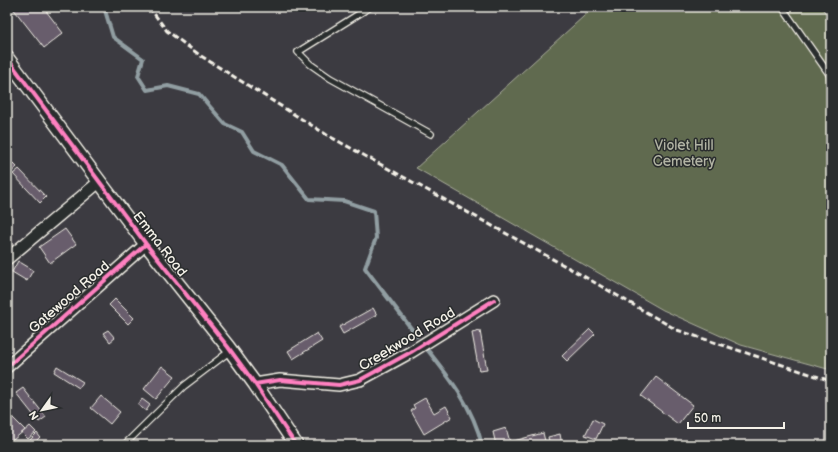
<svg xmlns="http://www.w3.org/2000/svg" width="838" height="452" viewBox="0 0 838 452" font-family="'Balsamiq Sans',sans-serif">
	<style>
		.green { fill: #616a50; stroke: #aaae9c }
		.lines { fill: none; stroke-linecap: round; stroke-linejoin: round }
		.stream { stroke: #919ea2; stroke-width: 4 }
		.building { fill: #675d6c; stroke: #f4f1e8 }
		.service-casing { stroke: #f4f1e8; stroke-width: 8 }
		.minor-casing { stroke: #f4f1e8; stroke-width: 14 }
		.tertiary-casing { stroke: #f4f1e8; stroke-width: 16 }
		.service { stroke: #2a2d2e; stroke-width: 5.5 }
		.minor { stroke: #2a2d2e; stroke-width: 11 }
		.tertiary { stroke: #2a2d2e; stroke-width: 13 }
		.rail { stroke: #f4f1e8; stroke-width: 3; stroke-dasharray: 6 3; stroke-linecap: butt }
		.cycleway-casing { stroke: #2a2d2e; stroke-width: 6 }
		.cycleway { stroke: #ff80c0; stroke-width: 4 }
		.labels { text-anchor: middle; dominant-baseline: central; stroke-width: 3; stroke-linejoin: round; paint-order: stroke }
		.park-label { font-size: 14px; fill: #b2b4a4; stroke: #2a2d2e }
		.street-label { font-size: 14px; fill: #f4f1e8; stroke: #2a2d2e }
	</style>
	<rect width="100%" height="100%" fill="#3c3b41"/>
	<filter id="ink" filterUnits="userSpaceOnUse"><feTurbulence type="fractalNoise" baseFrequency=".025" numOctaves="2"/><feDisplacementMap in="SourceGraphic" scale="8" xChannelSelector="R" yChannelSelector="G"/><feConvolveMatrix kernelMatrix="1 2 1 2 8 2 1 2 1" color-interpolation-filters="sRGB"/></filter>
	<g filter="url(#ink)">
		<!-- green -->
		<path class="green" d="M594 7H820L831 18V370L741 345 663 310 416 168Z"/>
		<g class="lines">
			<!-- stream -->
			<path class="stream" d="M104 7 113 37 143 59 138 76 147 90 168 86 199 94 225 124 242 132 254 151 282 165 309 199 344 201 374 211 376 238 365 268 417 336
				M426 348C450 378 473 407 482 445"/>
		</g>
		<!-- building -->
		<path class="building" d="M12 7H43L63 33 44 48Z
			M13 163 17 167 10 173 7 168Z
			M19 169 46 197 40 203 13 174Z
			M65 229 76 244 50 263 39 247Z
			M18 261 33 270 27 281 12 272Z
			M115 299 134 318 128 324 109 305Z
			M373 308 377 315 343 334 339 327Z
			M590 329 595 334 567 361 562 356Z
			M108 330 115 338 110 342 103 333Z
			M480 331 487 370 479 371 472 333Z
			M317 333 322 341 293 359 288 351Z
			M57 366 83 382 79 388 54 372Z
			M162 366 175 376 156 399 144 389Z
			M656 377 693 405 678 424 641 396Z
			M23 388 46 417 39 422 16 393Z
			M101 396 120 412 110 424 91 408Z
			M425 398 434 413 446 406 452 417 424 434 411 411 415 408 413 405Z
			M142 399 150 405 146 411 138 405Z
			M9 414 25 430 7 445V416Z
			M593 419 603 424 596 439 585 435Z
			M30 426 36 432 28 439 22 433Z
			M506 428 510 442 543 433 546 445H496L493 432Z
			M37 433 40 437 32 445H25Z
			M560 434 562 445H550L548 437Z"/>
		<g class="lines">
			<!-- service casing -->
			<g class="service-casing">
				<path id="service" d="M370 7 298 52 310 64 330 78 431 134
					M782 7 829 74 831 80
					M124 445 184 386 230 351"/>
			</g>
			<!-- minor casing -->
			<g class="minor-casing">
				<path id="minor" d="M7 259 99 182
					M7 367 146 244
					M255 384 280 380 339 385 360 380 411 352 494 300"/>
			</g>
			<!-- tertiary casing -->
			<g class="tertiary-casing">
				<path id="tertiary" d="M7 58 146 244 228 347 255 384 296 445"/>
			</g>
			<!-- service -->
			<use href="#service" class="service"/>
			<!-- minor -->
			<use href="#minor" class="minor"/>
			<!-- tertiary -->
			<use href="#tertiary" class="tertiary"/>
			<!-- rail -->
			<path class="rail" d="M149 7 167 31 201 56 327 135 578 273 677 330 831 381"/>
			<!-- cycleway casing -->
			<g class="cycleway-casing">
				<path id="cycleway" d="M7 58 146 244 228 347 255 384 296 445
					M7 367 146 244
					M255 384 280 380 339 385 360 380 411 352 494 300"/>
			</g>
			<!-- cycleway -->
			<use href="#cycleway" class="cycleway"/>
		</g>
	</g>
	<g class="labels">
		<!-- park labels -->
		<g class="park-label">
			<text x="684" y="145">Violet Hill<tspan x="684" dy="16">Cemetery</tspan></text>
		</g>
		<!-- street labels -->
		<g class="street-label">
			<text transform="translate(160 244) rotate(52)">Emma Road</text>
			<text transform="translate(69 297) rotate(-41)">Gatewood Road</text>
			<text transform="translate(407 339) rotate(-31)">Creekwood Road</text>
		</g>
	</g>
	<!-- margin -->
	<rect width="838" height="452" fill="none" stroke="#2a2d2e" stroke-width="24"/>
	<rect x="12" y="12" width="814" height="428" fill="none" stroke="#f4f1e8" stroke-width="1.5" filter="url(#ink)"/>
	<!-- north arrow -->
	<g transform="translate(42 410) rotate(237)" stroke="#2a2d2e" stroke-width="3" paint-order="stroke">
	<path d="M0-3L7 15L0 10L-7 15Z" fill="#f4f1e8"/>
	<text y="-6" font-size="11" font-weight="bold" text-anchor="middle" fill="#f4f1e8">N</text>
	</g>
	<!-- scale -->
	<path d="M688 422v6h96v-6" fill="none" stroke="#f4f1e8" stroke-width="2"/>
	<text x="694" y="422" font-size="12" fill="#f4f1e8" stroke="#2a2d2e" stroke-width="3" paint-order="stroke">50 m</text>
</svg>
